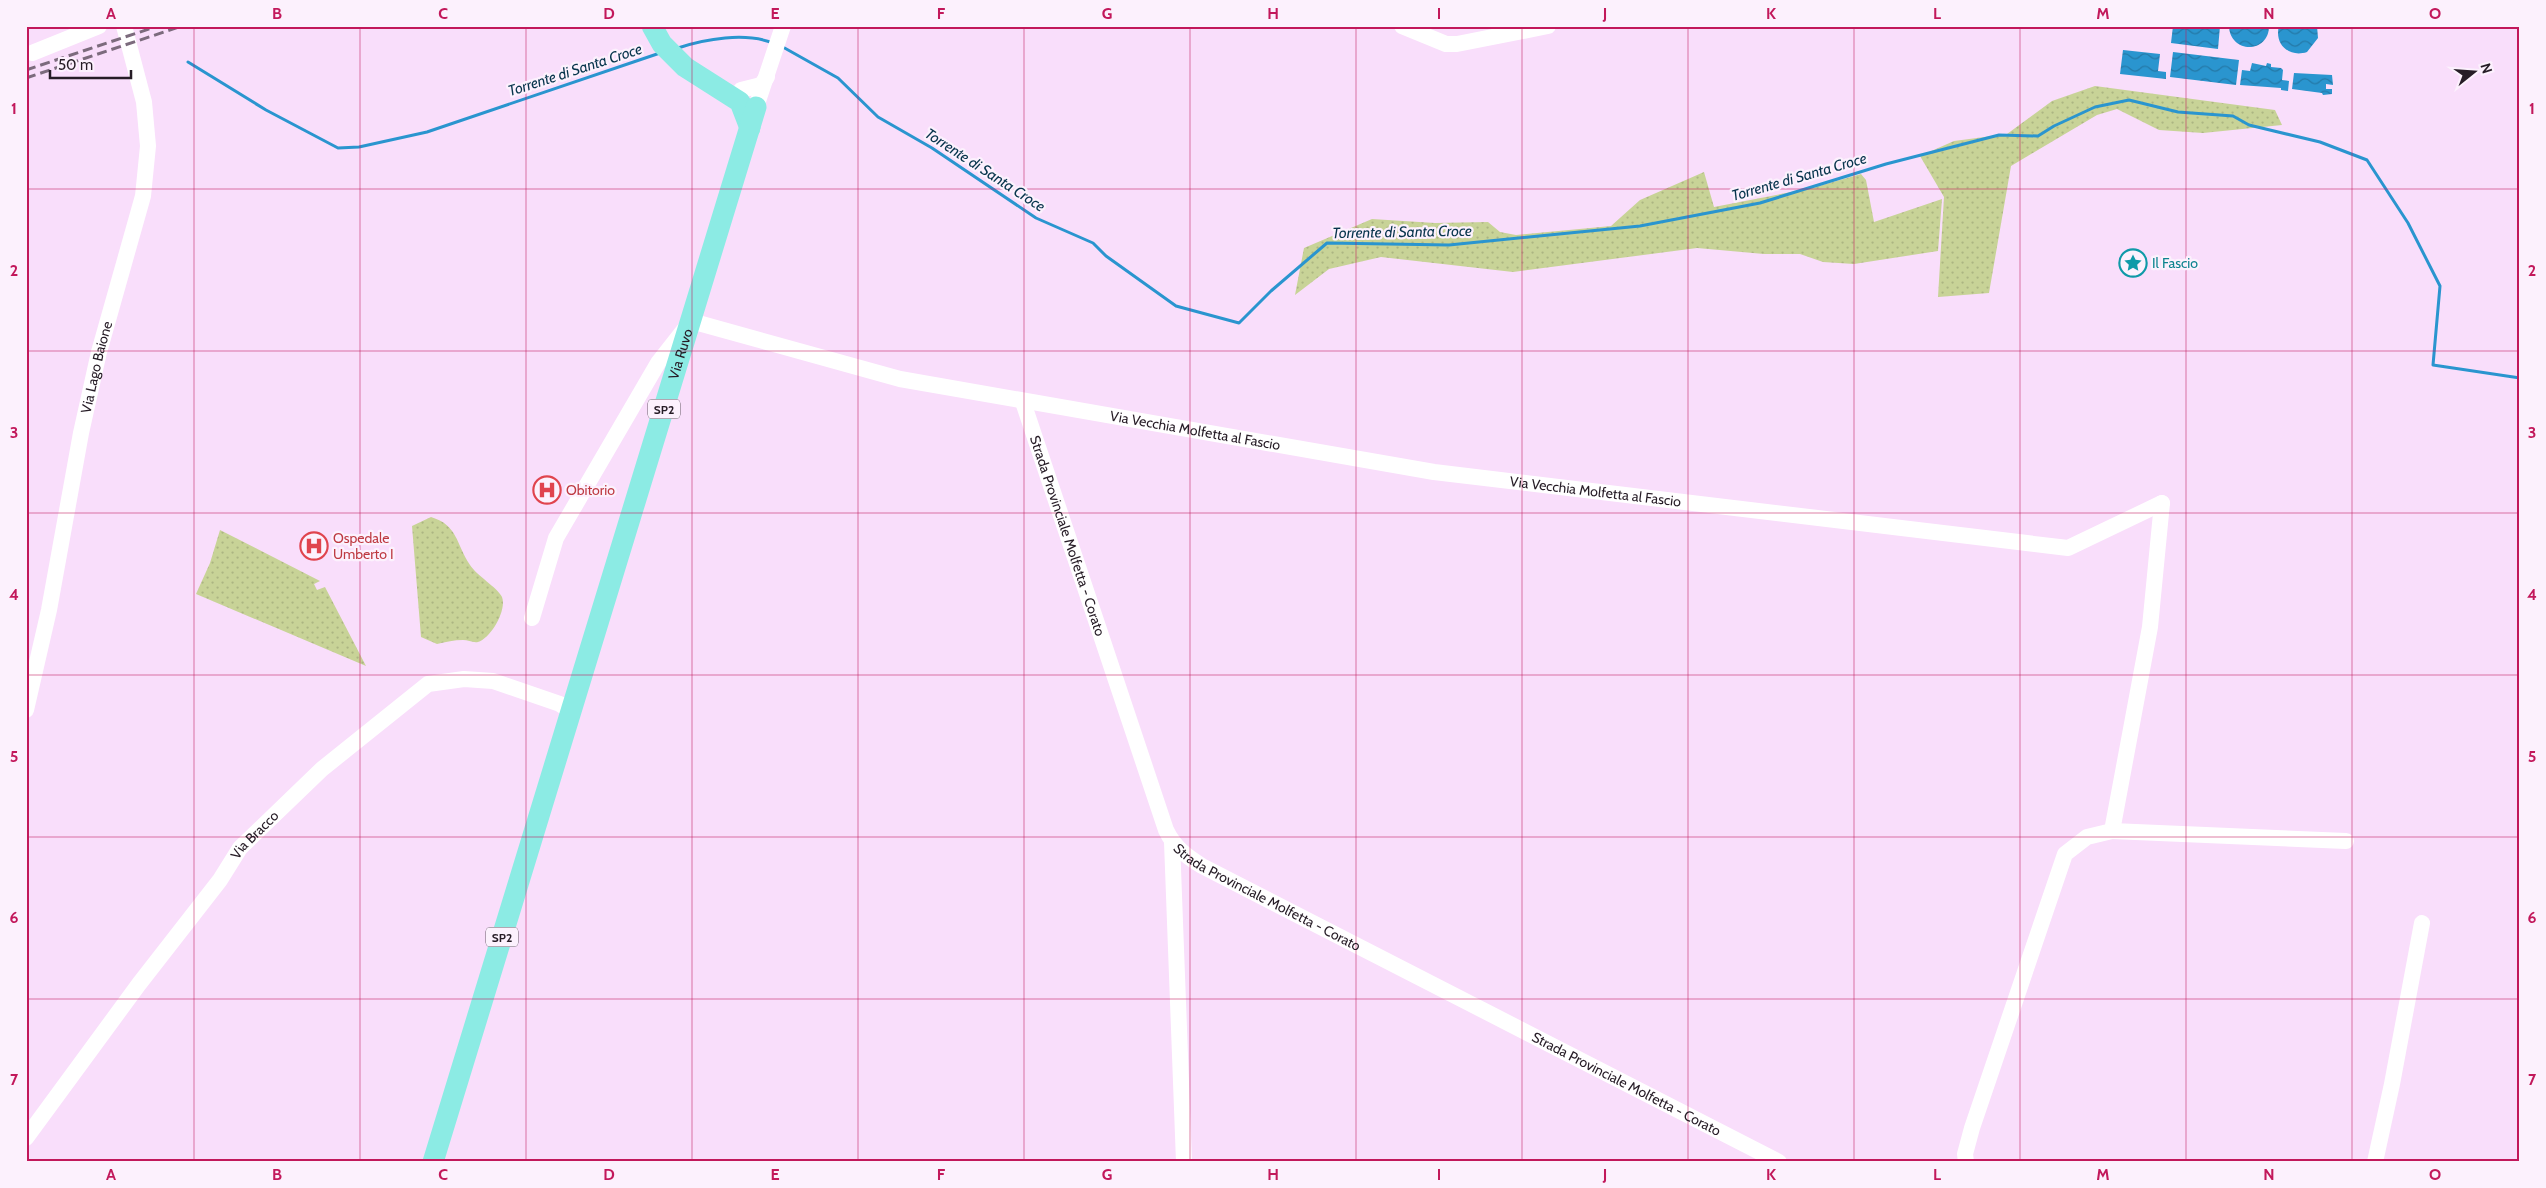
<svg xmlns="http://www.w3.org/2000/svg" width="2546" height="1188" viewBox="0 0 2546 1188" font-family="Cabin,sans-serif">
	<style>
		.grass { fill: url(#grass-dots) }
		.water { fill: url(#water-waves) }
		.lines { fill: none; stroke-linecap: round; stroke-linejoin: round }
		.stream { stroke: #2a95cf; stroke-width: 3 }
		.minor { stroke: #fff; stroke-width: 16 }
		.major { stroke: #8cebe4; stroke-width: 21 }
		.rail { stroke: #7c6b7d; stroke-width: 3; stroke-dasharray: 10 5; stroke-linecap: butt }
		.grid { fill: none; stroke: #c2185b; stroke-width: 1; stroke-opacity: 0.55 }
		.labels { text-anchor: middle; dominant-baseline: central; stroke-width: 4.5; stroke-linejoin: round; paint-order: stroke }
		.shield { fill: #fcf1fd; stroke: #665c66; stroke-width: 1 }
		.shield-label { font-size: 12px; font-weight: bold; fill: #261c26 }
		.culture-label { font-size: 14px; fill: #0d838f; stroke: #fcf1fd; text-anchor: start }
		.street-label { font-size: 14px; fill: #261c26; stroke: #fcf1fd }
		.health-label { font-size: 14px; fill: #be3a42; stroke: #fcf1fd; text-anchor: start }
		.water-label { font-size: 15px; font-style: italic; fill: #07344c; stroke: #fcf1fd }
		.neatline { fill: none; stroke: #c2185b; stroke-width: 2 }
		.grid-label { font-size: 16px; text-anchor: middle; font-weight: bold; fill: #c2185b }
	</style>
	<defs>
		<pattern id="grass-dots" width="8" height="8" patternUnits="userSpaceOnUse" patternTransform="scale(1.25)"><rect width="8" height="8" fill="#c8d397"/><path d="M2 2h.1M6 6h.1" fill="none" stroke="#acb582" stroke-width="1.8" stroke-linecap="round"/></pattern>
		<pattern id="water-waves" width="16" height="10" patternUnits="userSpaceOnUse" patternTransform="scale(1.25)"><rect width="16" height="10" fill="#2a95cf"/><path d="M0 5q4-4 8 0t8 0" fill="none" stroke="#2479a8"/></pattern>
	</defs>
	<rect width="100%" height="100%" fill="#f9defb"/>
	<!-- grass -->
	<path class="grass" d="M2095 86 2275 110 2282 125 2203 133 2159 130 2117 109 2097 115 2011 166 1989 293 1938 297 1944 197 1920 156 1954 141 2007 134 2052 101Z
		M1704 172 1714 207 1812 188 1861 174 1866 180 1874 222 1942 199 1938 251 1854 264 1823 262 1800 254H1764L1697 248 1513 272 1381 257 1329 269 1295 295 1304 248 1372 219 1435 223 1488 222 1500 232 1516 235 1611 226 1640 200Z
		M431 517C458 525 456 544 470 565 477 576 497 587 502 597 507 610 491 638 478 642 473 643 468 640 463 640 454 640 446 642 437 644L421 637 412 526Z
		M220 530 320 581 314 584 317 590 325 587 366 666 196 594 210 563Z"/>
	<!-- water -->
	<path class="water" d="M2173 26H2220L2218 49 2171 43Z
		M2229 26H2269C2269 54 2230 54 2229 26Z
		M2279 26H2317L2318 38 2307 52C2289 58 2274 44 2279 26Z
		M2123 50 2160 54 2158 71 2166 72V79L2120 74Z
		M2173 52 2239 60 2236 85 2170 77Z
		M2252 63 2266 66 2267 63 2271 64V67L2281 68 2283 70 2282 80 2289 81 2288 91 2281 90V88L2240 85 2242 70 2250 71Z
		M2294 73 2332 75 2333 85 2326 84V89H2332V94L2323 95 2322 93 2292 89Z"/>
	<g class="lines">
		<!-- stream -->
		<path class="stream" d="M781 46 838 78 878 117 932 148 1036 218 1093 243 1106 256 1176 306 1239 323 1271 291 1327 243 1449 245 1640 226 1760 203 1886 164 1999 135 2038 136 2054 126 2095 107 2129 100 2178 112 2233 116 2249 125 2320 142 2367 160 2408 223 2440 286 2433 365 2520 378
			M678 48C705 39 745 32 773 43
			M188 62 266 110 338 148 359 147 427 132 660 53"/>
		<!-- minor -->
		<g class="minor">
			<path d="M1402 26 1446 44H1457L1548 26"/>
			<path d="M32 53 99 26"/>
			<path d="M741 90 761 85 767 77"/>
			<path d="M756 107 783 26"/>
			<path id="s1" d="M1023 402 1166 830C1174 847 1186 856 1202 866L1779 1162"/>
			<path id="s2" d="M532 618 556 538 658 363 691 321 900 379 1434 472 2068 548 2162 503"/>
			<path id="s3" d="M26 710 49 610 81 433 99 352 143 196 148 146 144 102 124 26"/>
			<path d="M2112 831 2346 841"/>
			<path d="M1172 842 1184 1162"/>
			<path id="s4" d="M26 1138 139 984 220 880 240 848 322 769 428 684 464 679 493 681 560 704 572 712"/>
			<path d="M1966 1162 1965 1154 1972 1128 2065 854 2087 837 2112 831 2150 627 2162 503"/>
			<path d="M2375 1162 2392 1084 2422 923"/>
		</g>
		<!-- major -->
		<g class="major">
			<path d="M652 26 662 44 685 67 740 102 750 128"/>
			<path id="s5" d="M433 1162 756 107"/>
		</g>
		<!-- rail -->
		<path class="rail" d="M26 70 158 26
			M26 78 182 26"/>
	</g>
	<!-- grid -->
	<path class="grid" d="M194 26V1162M360 26V1162M526 26V1162M692 26V1162M858 26V1162M1024 26V1162M1190 26V1162M1356 26V1162M1522 26V1162M1688 26V1162M1854 26V1162M2020 26V1162M2186 26V1162M2352 26V1162M26 189H2520M26 351H2520M26 513H2520M26 675H2520M26 837H2520M26 999H2520"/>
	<!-- icons -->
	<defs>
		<g id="sight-ring" transform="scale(1.4375)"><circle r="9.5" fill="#fcf1fd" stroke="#0f9aa8" stroke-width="1.5"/><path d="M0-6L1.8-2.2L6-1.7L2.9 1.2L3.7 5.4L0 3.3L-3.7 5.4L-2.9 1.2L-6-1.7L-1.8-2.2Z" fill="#0f9aa8"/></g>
		<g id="hospital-ring" transform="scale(1.4375)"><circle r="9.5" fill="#fcf1fd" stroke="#e0444e" stroke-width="1.5"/><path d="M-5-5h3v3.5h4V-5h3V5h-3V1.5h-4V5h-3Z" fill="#e0444e"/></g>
	</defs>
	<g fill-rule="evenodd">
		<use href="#sight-ring" x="2133" y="263"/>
		<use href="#hospital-ring" x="547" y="490"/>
		<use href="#hospital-ring" x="314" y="546"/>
	</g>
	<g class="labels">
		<!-- shield labels -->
		<g class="shield">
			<rect x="648" y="399.5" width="32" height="19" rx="4"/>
			<rect x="486" y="927.5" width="32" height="19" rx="4"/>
		</g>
		<g class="shield-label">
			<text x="664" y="409">SP2</text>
			<text x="502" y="937">SP2</text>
		</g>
		<!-- culture labels -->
		<g class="culture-label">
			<text x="2152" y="263">Il Fascio</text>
		</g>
		<!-- street labels -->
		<g class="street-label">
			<text stroke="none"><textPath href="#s5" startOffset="845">Via Ruvo</textPath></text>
			<text stroke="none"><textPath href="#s3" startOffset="350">Via Lago Baione</textPath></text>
			<text stroke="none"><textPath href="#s2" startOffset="856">Via Vecchia Molfetta al Fascio</textPath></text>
			<text stroke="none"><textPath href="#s2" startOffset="1261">Via Vecchia Molfetta al Fascio</textPath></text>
			<text stroke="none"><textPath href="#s1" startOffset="141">Strada Provinciale Molfetta - Corato</textPath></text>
			<text stroke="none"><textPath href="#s4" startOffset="380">Via Bracco</textPath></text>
			<text stroke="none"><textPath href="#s1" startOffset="575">Strada Provinciale Molfetta - Corato</textPath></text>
			<text stroke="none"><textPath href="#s1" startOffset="980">Strada Provinciale Molfetta - Corato</textPath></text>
		</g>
		<!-- health labels -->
		<g class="health-label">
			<text x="566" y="490">Obitorio</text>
			<text x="333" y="538">Ospedale<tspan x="333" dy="16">Umberto I</tspan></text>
		</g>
		<!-- water labels -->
		<g class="water-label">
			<text transform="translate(575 70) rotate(-18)">Torrente di Santa Croce</text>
			<text transform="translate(985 170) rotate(33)">Torrente di Santa Croce</text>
			<text transform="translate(1799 177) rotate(-16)">Torrente di Santa Croce</text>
			<text transform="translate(1402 232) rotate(-1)">Torrente di Santa Croce</text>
		</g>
	</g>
	<!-- border -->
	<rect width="2546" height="1188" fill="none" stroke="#fcf1fd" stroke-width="55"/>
	<!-- north arrow -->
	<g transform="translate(2474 72) rotate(73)" stroke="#fcf1fd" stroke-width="4" paint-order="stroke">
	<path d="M0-4L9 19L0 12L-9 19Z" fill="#261c26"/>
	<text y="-8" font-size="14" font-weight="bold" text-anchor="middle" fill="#261c26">N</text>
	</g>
	<!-- scale -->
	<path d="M50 70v8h81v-8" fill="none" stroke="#261c26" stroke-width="2.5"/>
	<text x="58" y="70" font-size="15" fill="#261c26" stroke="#fcf1fd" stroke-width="4" paint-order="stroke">50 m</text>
	<rect x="28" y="28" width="2490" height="1132" class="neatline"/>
	<g class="grid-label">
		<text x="111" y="19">A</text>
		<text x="277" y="19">B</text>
		<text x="443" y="19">C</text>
		<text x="609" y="19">D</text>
		<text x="775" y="19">E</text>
		<text x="941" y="19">F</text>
		<text x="1107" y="19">G</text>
		<text x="1273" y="19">H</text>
		<text x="1439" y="19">I</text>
		<text x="1605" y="19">J</text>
		<text x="1771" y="19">K</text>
		<text x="1937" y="19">L</text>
		<text x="2103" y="19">M</text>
		<text x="2269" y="19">N</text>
		<text x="2435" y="19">O</text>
		<text x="14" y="114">1</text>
		<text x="2532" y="114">1</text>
		<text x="14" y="276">2</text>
		<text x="2532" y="276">2</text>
		<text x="14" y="438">3</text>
		<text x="2532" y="438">3</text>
		<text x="14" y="600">4</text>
		<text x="2532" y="600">4</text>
		<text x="14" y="762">5</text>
		<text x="2532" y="762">5</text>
		<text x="14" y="923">6</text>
		<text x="2532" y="923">6</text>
		<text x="14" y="1085">7</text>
		<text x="2532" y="1085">7</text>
		<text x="111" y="1180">A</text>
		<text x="277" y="1180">B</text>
		<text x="443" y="1180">C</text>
		<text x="609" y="1180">D</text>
		<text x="775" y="1180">E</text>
		<text x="941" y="1180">F</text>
		<text x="1107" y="1180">G</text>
		<text x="1273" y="1180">H</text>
		<text x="1439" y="1180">I</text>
		<text x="1605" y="1180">J</text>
		<text x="1771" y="1180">K</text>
		<text x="1937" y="1180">L</text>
		<text x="2103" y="1180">M</text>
		<text x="2269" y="1180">N</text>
		<text x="2435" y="1180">O</text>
	</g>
</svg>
